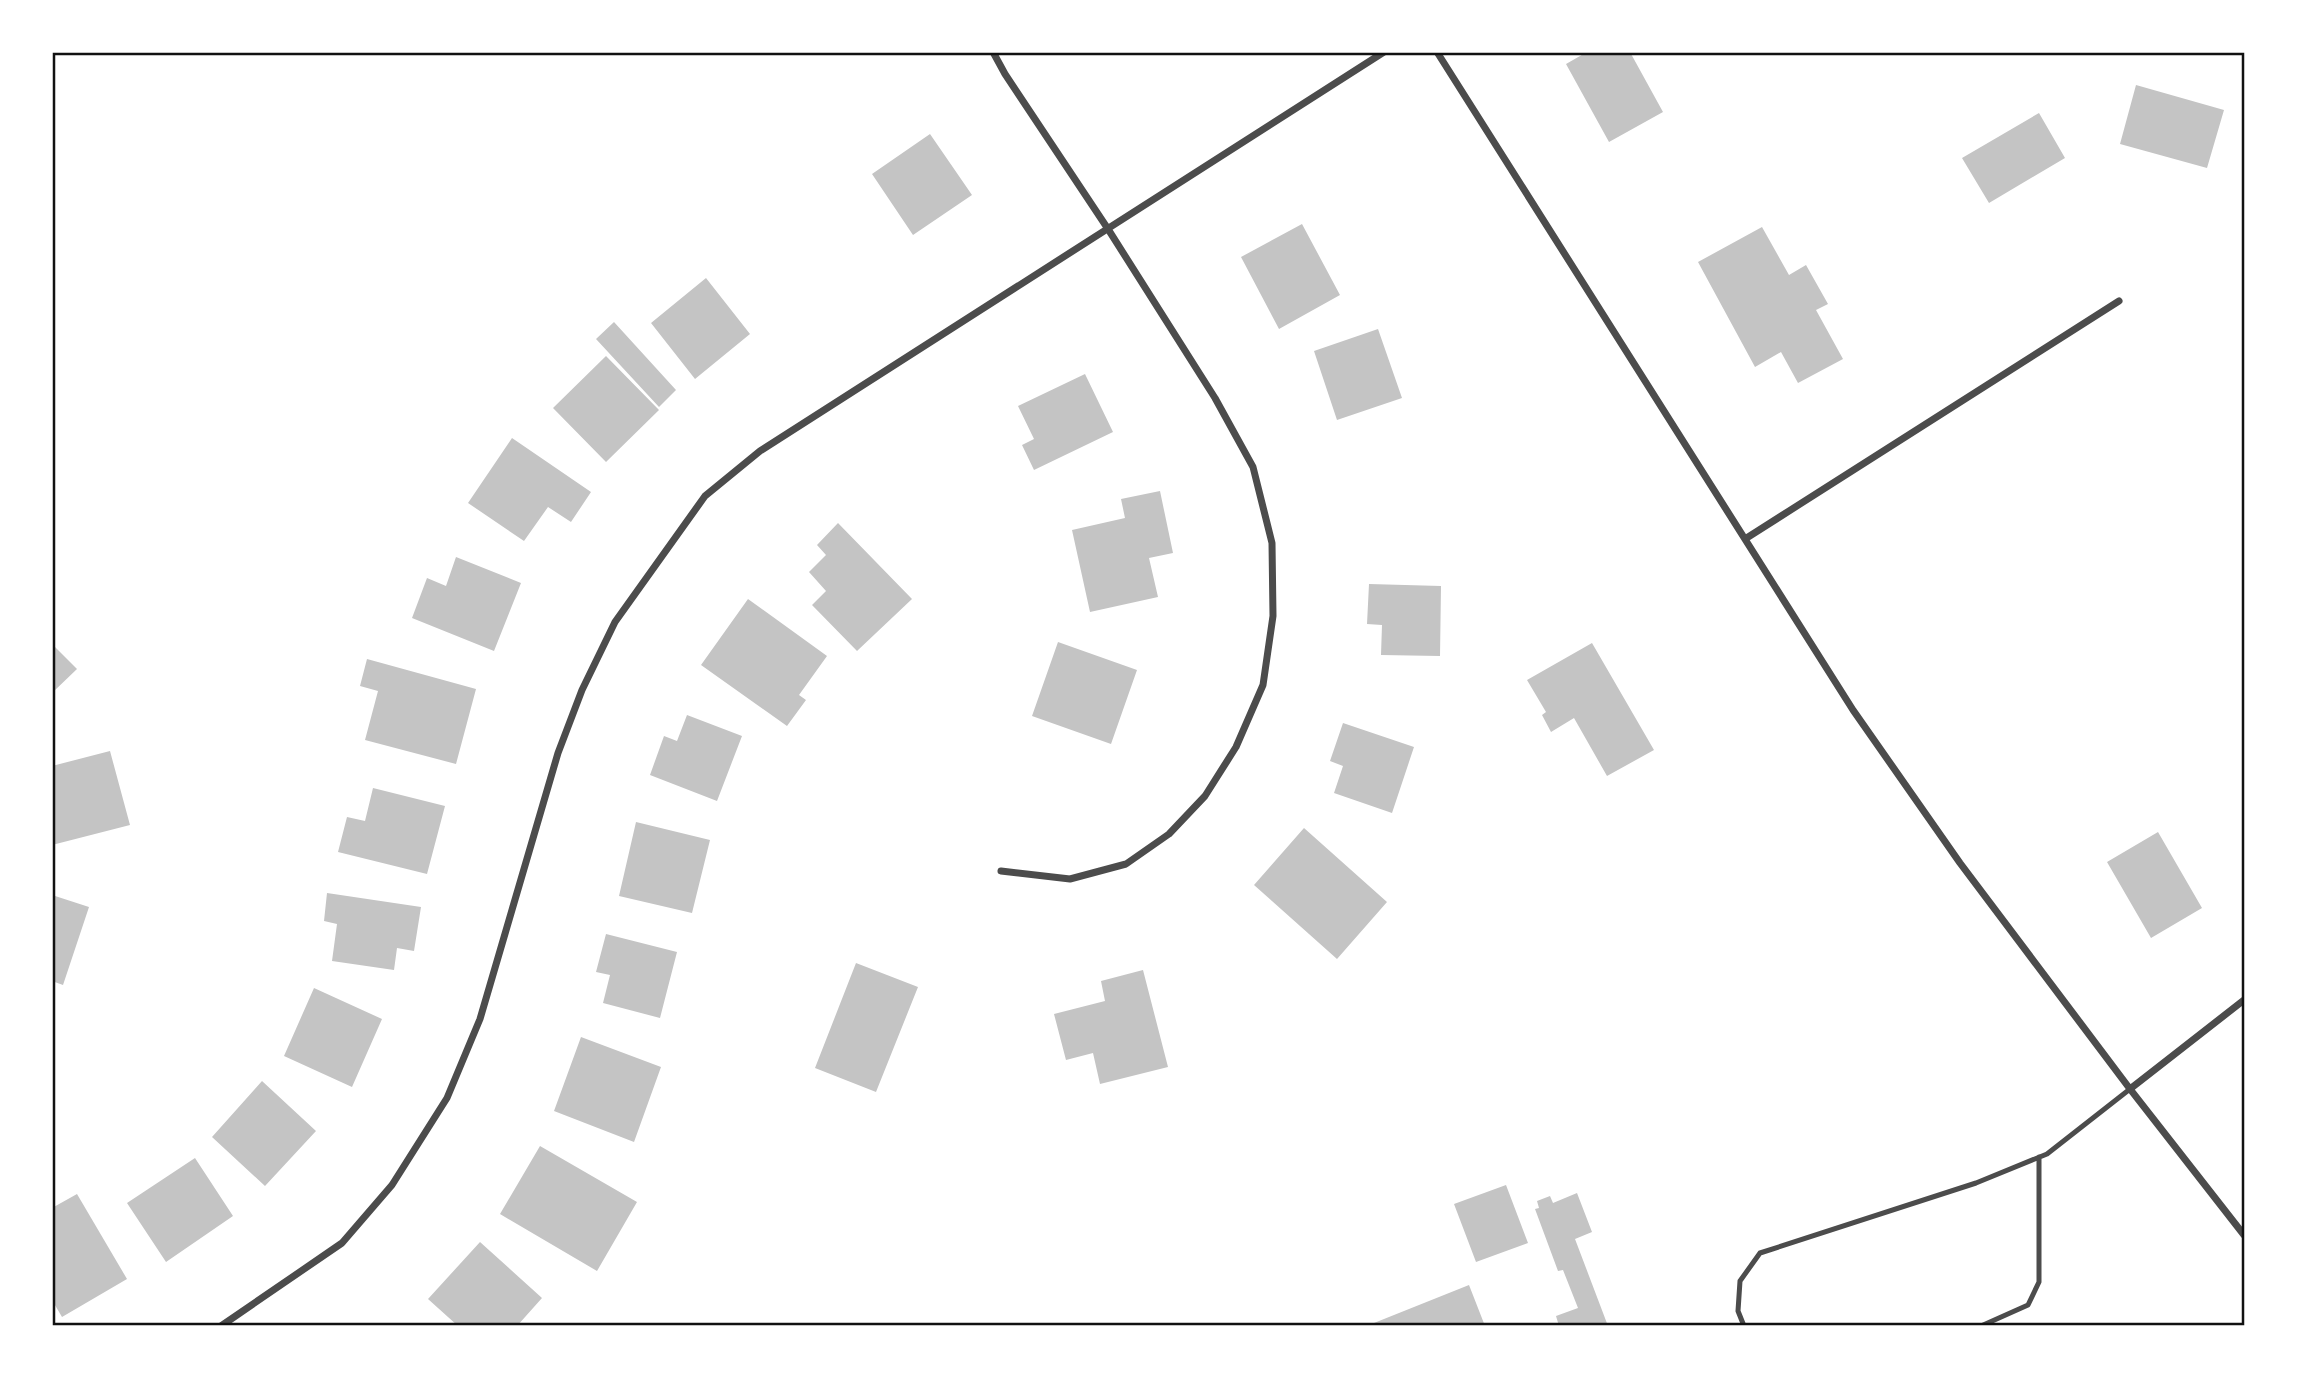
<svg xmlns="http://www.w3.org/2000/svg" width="2297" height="1378" viewBox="0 0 2297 1378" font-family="'Titillium Web',sans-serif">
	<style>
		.building { fill: #c4c4c4 }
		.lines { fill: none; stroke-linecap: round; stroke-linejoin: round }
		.service { stroke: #4c4c4c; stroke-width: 5 }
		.minor { stroke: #4c4c4c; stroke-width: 7 }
		.neatline { fill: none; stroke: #111; stroke-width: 2.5 }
	</style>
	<rect width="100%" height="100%" fill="#fff"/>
	<!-- building -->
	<path class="building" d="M1587 52H1630L1663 112 1609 142 1566 64Z
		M2136 85 2224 110 2207 168 2120 144Z
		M2039 113 2065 158 1989 203 1962 158Z
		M930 134 972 195 913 235 872 174Z
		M1302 224 1340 295 1279 329 1241 257Z
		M1762 227 1789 275 1806 265 1828 304 1816 310 1843 359 1798 383 1781 352 1755 367 1698 262Z
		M706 278 750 334 695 379 651 323Z
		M614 322 676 390 659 407 596 339Z
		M1378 329 1402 398 1337 420 1314 351Z
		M606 356 659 410 606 462 553 408Z
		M1085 374 1113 432 1034 470 1022 445 1034 439 1018 406Z
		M512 438 591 492 571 522 548 507 524 541 468 503Z
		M1160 491 1173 553 1149 558 1158 597 1090 612 1072 530 1125 518 1121 499Z
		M838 523 912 599 857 651 812 605 826 591 809 572 826 555 817 545Z
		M456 557 521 583 494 651 412 618 427 578 446 586Z
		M1369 584 1441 586 1440 656 1381 655 1382 625 1367 624Z
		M748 599 827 656 799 695 806 700 787 726 701 665Z
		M1058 642 1137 670 1111 744 1032 716Z
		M1592 643 1654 750 1607 776 1574 718 1551 732 1542 715 1546 712 1527 680Z
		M52 644 77 669 52 693Z
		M367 659 476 689 456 764 365 740 378 691 360 686Z
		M687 715 742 736 717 801 650 775 664 736 677 741Z
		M1343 723 1414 747 1392 813 1334 793 1343 766 1330 761Z
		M110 751 130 825 52 845V766Z
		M373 788 445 806 427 874 338 852 347 817 365 821Z
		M636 822 710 840 692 913 619 896Z
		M1304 828 1387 902 1337 959 1254 885Z
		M2158 832 2202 908 2151 938 2107 862Z
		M327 893 421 907 414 951 397 948 394 970 332 961 337 924 324 921Z
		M52 895 89 907 63 985 52 981Z
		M606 934 677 952 660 1018 603 1003 610 975 596 972Z
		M856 963 918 987 876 1092 815 1068Z
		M1143 970 1168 1067 1100 1084 1093 1053 1066 1060 1054 1014 1105 1001 1101 981Z
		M314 988 382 1019 352 1087 284 1056Z
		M581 1037 661 1067 634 1142 554 1111Z
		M262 1081 316 1131 265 1186 212 1137Z
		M540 1146 637 1202 597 1271 500 1214Z
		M195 1158 233 1216 166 1262 127 1203Z
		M1506 1185 1528 1243 1476 1262 1454 1204Z
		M1577 1193 1592 1232 1575 1239 1608 1326H1559L1556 1316 1578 1308 1563 1270 1558 1271 1535 1209 1539 1208 1537 1201 1550 1196 1553 1203Z
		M77 1194 127 1279 62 1317 52 1300V1208Z
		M480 1242 542 1298 517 1326H458L428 1299Z
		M1469 1285 1485 1326H1369V1325Z"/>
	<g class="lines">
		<!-- service -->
		<path class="service" d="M1744 1326 1738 1311 1740 1281 1760 1253 1976 1183 2047 1154 2130 1089
			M1981 1326 2028 1305 2039 1282V1157"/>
		<!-- minor -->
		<path class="minor" d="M993 52 1005 74 1108 229 1215 398 1253 467 1272 543 1273 616 1263 685 1236 747 1205 796 1169 834 1126 864 1070 879 1001 871
			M1437 52 1853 710 1960 863 2130 1089 2244 1235
			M1745 539 2119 301
			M2130 1089 2244 1000
			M221 1326 342 1243 392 1185 447 1098 480 1019 558 753 582 690 615 622 705 496 760 451 1384 52"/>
	</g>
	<!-- border -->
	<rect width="2297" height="1378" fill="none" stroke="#ffffff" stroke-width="108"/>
	<rect x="54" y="54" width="2189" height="1270" class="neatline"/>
</svg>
